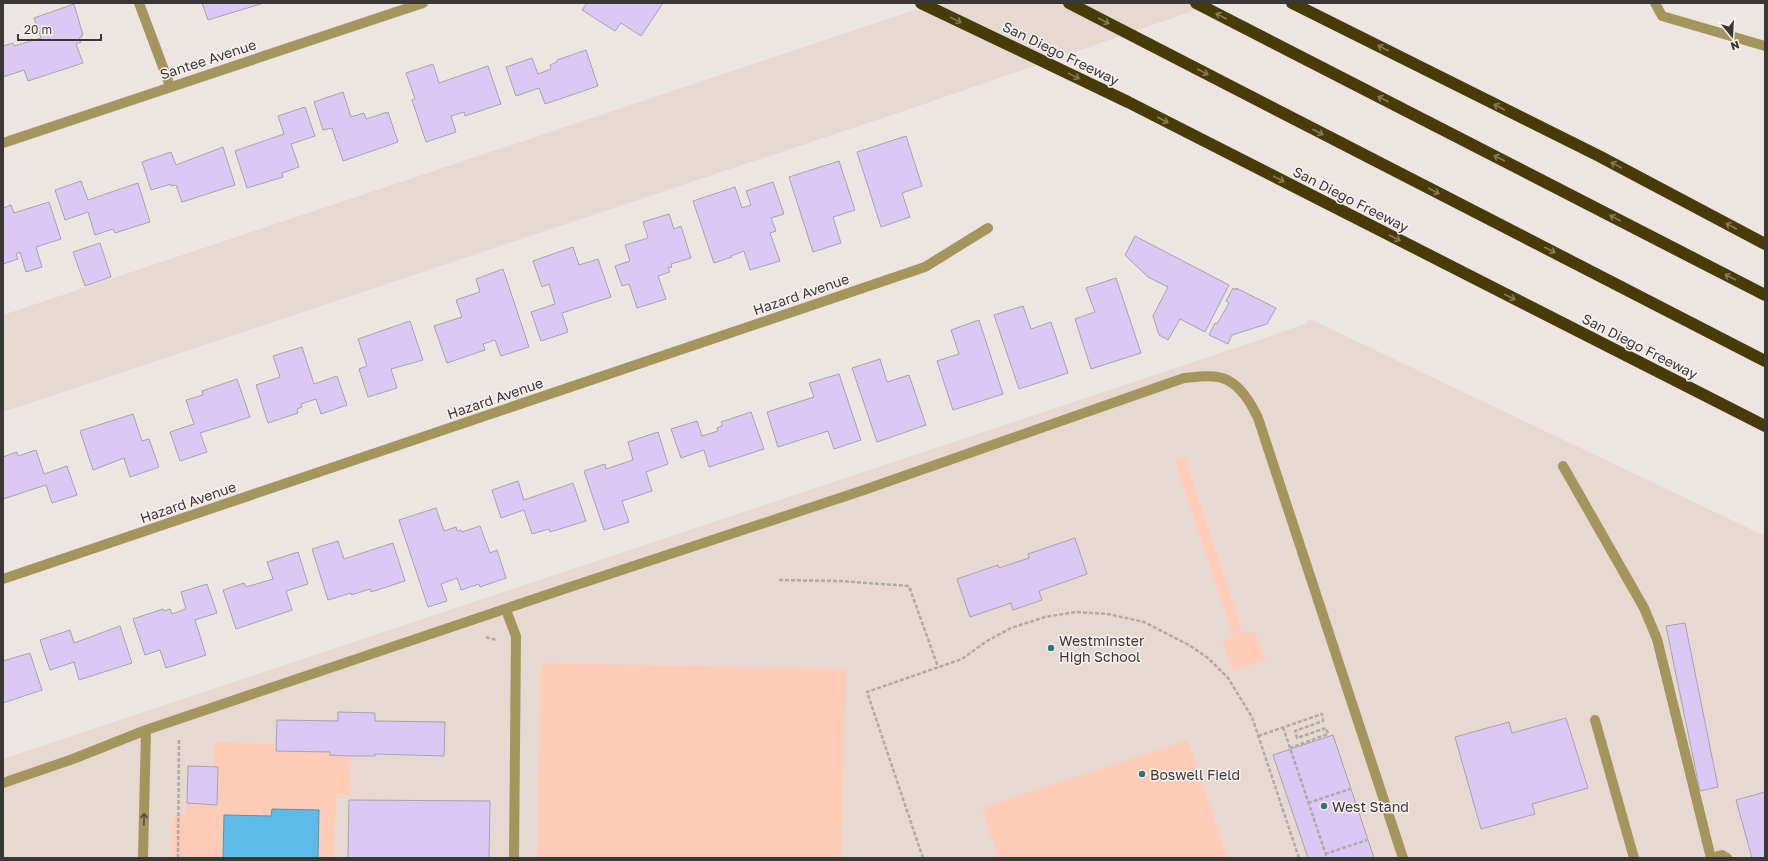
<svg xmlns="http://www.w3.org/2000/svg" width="1768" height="861" viewBox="0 0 1768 861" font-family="'Golos Text',sans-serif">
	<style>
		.built { fill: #e7d9d2 }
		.green { fill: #feccb6 }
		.water { fill: #5ebae8; stroke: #5393b3 }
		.building { fill: #dcc8f5; stroke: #a7a5ab }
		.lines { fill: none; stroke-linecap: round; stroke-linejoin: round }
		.path { stroke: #b0aba8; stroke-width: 2.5; stroke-dasharray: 4 2; stroke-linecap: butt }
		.minor { stroke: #a4955d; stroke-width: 10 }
		.highway { stroke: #483b07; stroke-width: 12 }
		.oneway { stroke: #867b58 }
		.oneway2 { stroke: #544e40 }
		.poi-dot { fill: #2d7480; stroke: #faf2ef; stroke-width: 1.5 }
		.labels { text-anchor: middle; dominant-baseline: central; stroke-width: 3; stroke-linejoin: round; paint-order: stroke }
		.street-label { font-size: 14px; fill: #3a3736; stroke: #faf2ef }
		.poi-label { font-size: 14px; fill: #3a3736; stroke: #faf2ef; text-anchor: start }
	</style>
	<rect width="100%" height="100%" fill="#ece5e2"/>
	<!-- built -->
	<path class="built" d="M936 3H1216L904 111 3 412V315Z
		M1310 319 1765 536V858H3V759L1247 344 1305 324Z"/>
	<!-- green -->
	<path class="green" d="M1185 459 1243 634 1255 631 1266 660 1233 671 1222 641 1234 637 1175 460Z
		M541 663 846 669 841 858H537Z
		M1188 740 1227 858H998L982 808Z
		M214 742 274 744 275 752H330L350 756 351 795H336L334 858H172L173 815 186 814 188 766 214 767Z"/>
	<!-- water -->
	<path class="water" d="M272 809 319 810 318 858H223L224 815 271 816Z"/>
	<!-- building -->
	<path class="building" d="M202 3H264L208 20Z
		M587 3H663L641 36 621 23 615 31 582 10Z
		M74 4 83 35H81L82 37 79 38 81 42 76 44 83 63 28 81 24 70 3 77V46L13 43 14 46 41 38 34 18Z
		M586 50 598 86 545 104 539 88 516 96 506 67 532 58 538 74 551 69 550 65 557 62V60Z
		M433 64 439 83 488 66 501 104 465 116 464 112 451 116 456 132 426 142 412 100 415 99 406 73Z
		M343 92 351 117 364 113 366 119 388 112 398 142 343 161 332 128 323 130 314 102Z
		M305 107 315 136 291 144 299 167 282 173 283 177 247 188 235 151 284 134 278 116Z
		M906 136 922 186 902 193 910 217 881 227 857 152Z
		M223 147 235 185 182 202 176 185 171 186V184L151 190 142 162 171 152 176 165Z
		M839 161 855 210 833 217 841 243 813 252 789 177Z
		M81 181 88 200 138 183 150 222 115 233 113 229 95 235 88 212 65 220 55 190Z
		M773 182 784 214 771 218 776 231 770 233 780 261 750 270 744 251 731 256 732 257 714 263 693 201 735 187 742 208 751 205 746 191Z
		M49 202 61 239 36 247 42 267 26 272 20 252 16 254 18 259 3 264V208L11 205 14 213Z
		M669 214 674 229 681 226 691 258 671 264 672 267 668 268 670 272 658 276 666 299 637 308 629 284 622 286 615 266 630 261 625 245 648 238 643 222Z
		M1135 236 1229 285 1205 332 1180 319 1168 340 1159 335 1153 316 1168 287 1148 277 1125 255Z
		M100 243 111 277 85 286 73 252Z
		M573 247 579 265 598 259 611 297 562 313 568 332 541 341 531 312 555 304 549 284 542 287 533 261Z
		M503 269 529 347 501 356 495 340 483 344 485 350 447 363 434 326 462 317 456 300 480 292 476 279Z
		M1116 278 1141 353 1091 369 1075 319 1095 312 1086 288Z
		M1233 288 1236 290V288L1276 308 1267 324 1232 335 1228 344 1209 335 1215 323 1217 324 1229 303 1226 301Z
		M1023 306 1031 329 1051 322 1068 373 1019 389 994 315Z
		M979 320 1003 394 953 410 937 361 959 354 951 330Z
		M410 321 423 360 391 369 397 388 368 397 359 369 367 366 358 339Z
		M302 347 314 384 337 376 347 405 321 414 316 399 301 404 302 407 297 409 298 413 268 423 256 385 280 377 273 356Z
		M880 359 887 382 909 375 926 425 877 442 852 368Z
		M839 374 861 440 834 449 828 431 778 447 767 412 814 397 809 383Z
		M237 379 250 417 200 433 207 452 180 461 170 432 194 424 186 400 203 395 202 391Z
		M751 412 764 449 709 467 704 450 681 458 671 429 697 421 702 436 718 431 717 428 722 426 721 422Z
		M133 414 142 441 149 439 159 467 130 477 124 458 93 470 80 431Z
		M658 432 668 464 646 472 652 491 622 501 629 522 604 530 584 471 605 464 606 469 633 460 628 442Z
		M36 450 44 474 67 466 77 495 52 503 46 485 3 499V457L17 452 18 456Z
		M518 481 524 500 573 483 586 521 550 532 549 529 532 534 524 510 501 518 492 490Z
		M436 508 444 531 456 527 457 531 461 530 462 532 480 526 490 553 497 550 506 578 480 587 479 584 461 590 457 578 441 584 447 601 428 607 399 520Z
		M1075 538 1087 574 1039 591 1042 600 1013 610 1011 603 970 617 957 579 998 565 999 568 1029 558 1028 554Z
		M338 541 344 559 393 543 405 581 371 592 370 589 351 595V593L328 600 312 549Z
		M298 552 308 584 286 591 292 610 236 629 223 590 244 583 246 587 273 579 267 562Z
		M207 584 217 613 195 620 206 655 166 668 160 650 145 655 133 619 163 609 164 611 170 609 172 614 186 609 181 592Z
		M1685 623 1718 787 1700 791 1666 626Z
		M120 626 132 663 79 680 74 662 50 670 40 640 70 630 74 643Z
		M30 653 42 690 3 703V661Z
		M338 712 375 713V721L445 722 444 756 375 754V756H350L330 755V752L276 751 277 720 338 721Z
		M1566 718 1588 788 1532 804 1535 814 1481 829 1455 737 1509 722 1512 733Z
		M1333 735 1374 858H1308L1273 755Z
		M188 766 218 767 217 805 187 803Z
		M1765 792V858H1752L1736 800Z
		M349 800 490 801 489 858H348Z"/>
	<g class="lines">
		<!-- path -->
		<path class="path" d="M779 580 840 581 909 586 938 667
			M486 637 496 640
			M1283 727 1327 858
			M1258 736 1322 714 1323 721 1295 731 1297 738 1326 728 1328 734 1290 748
			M1308 803 1350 789
			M1325 854 1367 840
			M178 858 179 740
			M923 858 867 692 962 659 987 641 1011 628 1045 617 1075 612 1108 614 1144 622 1189 645 1208 658 1228 678 1252 717 1299 858"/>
		<!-- minor -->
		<path class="minor" d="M139 3 170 86
			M1655 3 1662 16 1765 46
			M3 143 423 3
			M1563 466 1644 608 1657 639 1711 858
			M3 579 925 267 988 228
			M506 610 516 636 514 858
			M1595 720 1634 858
			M3 783 73 759 146 730 567 588 861 491 1184 378C1195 377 1208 375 1218 377 1238 380 1251 403 1258 418L1403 858
			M143 858 146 730
			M1711 858 1722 855 1727 858"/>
		<!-- highway -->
		<path class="highway" d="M921 3 1128 102 1765 426
			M1069 3 1765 361
			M1196 3 1765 295
			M1292 3 1599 156 1765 244"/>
	</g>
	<!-- one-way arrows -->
	<defs><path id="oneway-shaft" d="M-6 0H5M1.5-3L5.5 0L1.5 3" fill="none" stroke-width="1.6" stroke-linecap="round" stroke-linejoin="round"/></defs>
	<g class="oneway">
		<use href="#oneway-shaft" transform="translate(1221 16) rotate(-153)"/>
		<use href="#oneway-shaft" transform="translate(956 20) rotate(26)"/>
		<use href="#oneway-shaft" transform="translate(1104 21) rotate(27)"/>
		<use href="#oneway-shaft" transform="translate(1383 48) rotate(-153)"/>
		<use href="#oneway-shaft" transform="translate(1203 72) rotate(27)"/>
		<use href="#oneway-shaft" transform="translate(1074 76) rotate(26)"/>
		<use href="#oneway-shaft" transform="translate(1383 99) rotate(-153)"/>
		<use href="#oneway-shaft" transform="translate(1499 107) rotate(-153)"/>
		<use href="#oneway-shaft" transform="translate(1163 120) rotate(27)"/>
		<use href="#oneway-shaft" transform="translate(1318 132) rotate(27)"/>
		<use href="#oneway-shaft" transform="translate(1499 158) rotate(-153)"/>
		<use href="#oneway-shaft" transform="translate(1616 165) rotate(-152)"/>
		<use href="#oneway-shaft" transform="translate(1279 179) rotate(27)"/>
		<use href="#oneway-shaft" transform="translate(1434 191) rotate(27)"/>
		<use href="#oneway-shaft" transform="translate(1615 218) rotate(-153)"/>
		<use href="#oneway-shaft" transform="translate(1731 226) rotate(-152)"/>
		<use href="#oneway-shaft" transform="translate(1395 238) rotate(27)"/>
		<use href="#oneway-shaft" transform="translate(1550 250) rotate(27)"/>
		<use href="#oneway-shaft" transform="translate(1730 277) rotate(-153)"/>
		<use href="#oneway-shaft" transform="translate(1510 297) rotate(27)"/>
	</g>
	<use class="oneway2" href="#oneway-shaft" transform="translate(144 819) rotate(-89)"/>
	<!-- markers -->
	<g class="poi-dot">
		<circle cx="1051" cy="648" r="4"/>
		<circle cx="1142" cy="774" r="4"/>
		<circle cx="1324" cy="806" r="4"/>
	</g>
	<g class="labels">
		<!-- street labels -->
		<g class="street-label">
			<text transform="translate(1061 53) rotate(26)">San Diego Freeway</text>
			<text transform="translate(208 59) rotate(-18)">Santee Avenue</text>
			<text transform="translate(1351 199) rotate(27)">San Diego Freeway</text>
			<text transform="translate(801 294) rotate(-19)">Hazard Avenue</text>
			<text transform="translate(1640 346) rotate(27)">San Diego Freeway</text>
			<text transform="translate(495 398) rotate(-19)">Hazard Avenue</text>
			<text transform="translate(188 502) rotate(-19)">Hazard Avenue</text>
		</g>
		<!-- poi labels -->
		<g class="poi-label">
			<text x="1059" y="640">Westminster<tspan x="1059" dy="16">High School</tspan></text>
			<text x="1150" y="774">Boswell Field</text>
			<text x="1332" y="806">West Stand</text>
		</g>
	</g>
	<!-- border -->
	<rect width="1768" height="861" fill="none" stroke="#3a3736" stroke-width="8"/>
	<!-- north arrow -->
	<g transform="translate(1732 36) rotate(162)" stroke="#faf2ef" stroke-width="3" paint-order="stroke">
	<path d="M0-3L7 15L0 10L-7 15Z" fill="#3a3736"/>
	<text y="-6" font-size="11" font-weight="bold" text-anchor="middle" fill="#3a3736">N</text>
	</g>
	<!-- scale -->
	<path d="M18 34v6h83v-6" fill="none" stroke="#3a3736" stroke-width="2"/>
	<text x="24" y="34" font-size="12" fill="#3a3736" stroke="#faf2ef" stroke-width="3" paint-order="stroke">20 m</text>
</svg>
